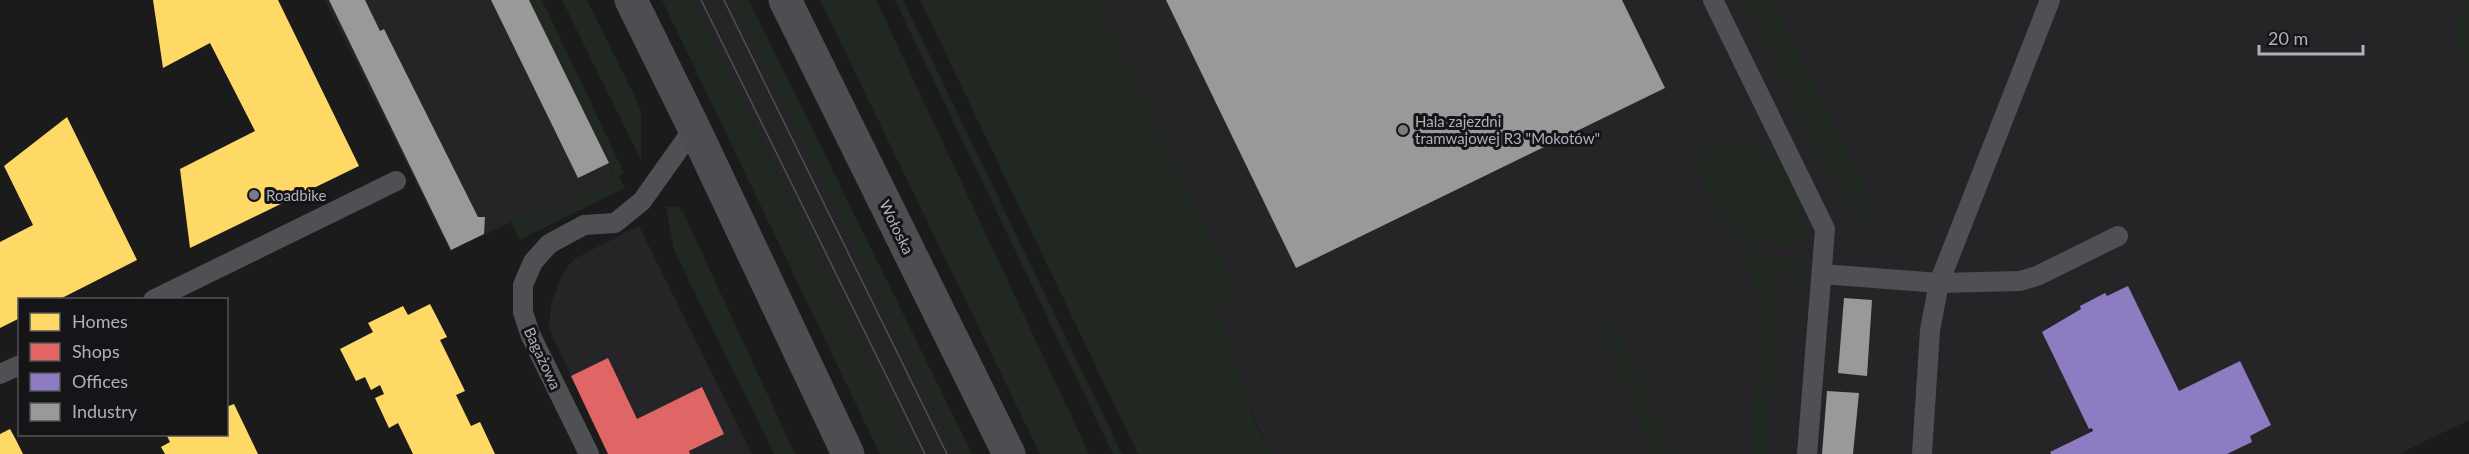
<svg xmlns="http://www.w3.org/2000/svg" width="2469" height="454" viewBox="0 0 2469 454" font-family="Lato,sans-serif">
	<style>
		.built { fill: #252527 }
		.green { fill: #212822 }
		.homes { fill: #ffd966 }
		.shops { fill: #e06666 }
		.offices { fill: #8e7cc3 }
		.industry { fill: #999 }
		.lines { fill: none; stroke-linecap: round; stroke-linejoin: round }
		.lane { stroke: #4f5054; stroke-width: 20 }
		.secondary { stroke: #4e4e52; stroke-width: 33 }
		.tram { stroke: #505052; stroke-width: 1.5 }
		.poi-dot { fill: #7a7c83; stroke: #151517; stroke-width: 2 }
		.labels { text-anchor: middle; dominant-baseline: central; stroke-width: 6; stroke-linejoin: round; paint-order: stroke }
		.poi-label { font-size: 15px; fill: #adb1bb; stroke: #151517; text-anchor: start }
		.street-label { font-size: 15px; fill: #adb1bb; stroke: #151517 }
	</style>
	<rect width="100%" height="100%" fill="#1b1b1b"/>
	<!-- built -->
	<path class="built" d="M325 0H529L616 180 536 220 532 212 450 251Z
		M693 0H734L956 454H914Z
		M1064 0H2469V420L2399 454H1271Z
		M639 226 752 454H608L549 328 551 304 562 274 574 259Z"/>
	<!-- green -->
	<path class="green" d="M528 0H542L624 173 619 176 625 188 519 240 511 222 532 212 537 220 616 179Z
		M562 0H587L634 95 641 111V160Z
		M662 0H693L914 454H880Z
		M734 0H749L972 454H956Z
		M820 0H876L1089 454H1040Z
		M895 0H903L1122 454H1113Z
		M920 0H1098L1241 301 1219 305 1252 415 1271 454H1138Z
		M1744 0H1772L1861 179 1871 216V232L1819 156Z
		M2469 3V65C2454 34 2450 38 2464 5Z
		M1744 139 1758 141 1770 149 1802 209 1806 233 1804 248C1774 245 1744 243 1722 219 1712 208 1701 177 1694 163 1709 147 1723 141 1744 139Z
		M666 207H677L683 212 795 454H774L674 250Z
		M1731 237C1759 256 1769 257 1803 259L1804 283 1779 273 1767 454H1751L1759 308 1746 264Z
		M1613 324 1676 454H1649L1636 412 1598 328Z"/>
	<!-- homes -->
	<path class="homes" d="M153 0H278L359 166 190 248 180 169 255 131 210 43 163 68Z
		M67 117 137 260 58 300H20V318L0 328V242L33 225 4 166Z
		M430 304 447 337 440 340 465 391 456 395 471 426 480 422 495 454H413L398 423 389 428 375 398 384 394 380 385 371 390 365 377 356 381 340 349 373 332 368 323 403 306 408 315Z
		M234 404 258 454H165L161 447 170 442 166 434H226V407Z
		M10 429 15 438 23 454H0V434Z"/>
	<!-- shops -->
	<path class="shops" d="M608 358 637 419 702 387 724 434 689 451 690 454H608L571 376Z"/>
	<!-- offices -->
	<path class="offices" d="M2128 286 2179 391 2240 361 2271 425 2250 436 2252 442 2227 454H2051L2050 452 2093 431 2092 428 2089 429 2042 332 2081 309 2080 306 2105 293 2107 296Z"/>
	<!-- industry -->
	<path class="industry" d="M329 0H365L380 31 384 29 478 217H485L484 234 451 250Z
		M491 0H529L609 163 578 178Z
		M1166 0H1622L1665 88 1296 268Z
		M1844 298 1872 300 1867 376 1838 373Z
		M1827 391 1859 393 1853 454H1822Z"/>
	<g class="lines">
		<!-- lane -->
		<path class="lane" d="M1713 0 1825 229 1807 454
			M1822 274 1939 283 2020 281 2037 276 2118 236
			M153 300 396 181
			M0 374 20 365
			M589 454 530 334 523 312V285L533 262 549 244 584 225 615 223 642 201 694 128
			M1922 454 1930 330 1939 283 2050 0"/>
		<!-- secondary -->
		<path class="secondary" d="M631 0 694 128 848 454
			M785 0 1009 454"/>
		<!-- tram -->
		<path class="tram" d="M701 0 925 454
			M724 0 947 454"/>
	</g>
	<!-- markers -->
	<g class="poi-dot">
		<circle cx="1403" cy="130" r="6"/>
		<circle cx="254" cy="195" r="6"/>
	</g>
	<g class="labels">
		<!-- poi labels -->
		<g class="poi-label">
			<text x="1415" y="121">Hala zajezdni<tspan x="1415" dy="17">tramwajowej R3 "Mokotów"</tspan></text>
			<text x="266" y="195">Roadbike</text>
		</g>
		<!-- street labels -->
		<g class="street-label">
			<text transform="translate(897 227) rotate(64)">Wołoska</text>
			<text transform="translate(543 358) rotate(65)">Bagażowa</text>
		</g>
	</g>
	<!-- legend -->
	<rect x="18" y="298" width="210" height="138" fill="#151517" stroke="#525359" stroke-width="1.5"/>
	<rect x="30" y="313" width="30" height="18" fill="#ffd966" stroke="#525359" stroke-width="1.5"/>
	<text x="72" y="328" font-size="18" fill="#adb1bb">Homes</text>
	<rect x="30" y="343" width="30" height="18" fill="#e06666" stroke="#525359" stroke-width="1.5"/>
	<text x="72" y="358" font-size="18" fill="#adb1bb">Shops</text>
	<rect x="30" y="373" width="30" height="18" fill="#8e7cc3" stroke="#525359" stroke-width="1.5"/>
	<text x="72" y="388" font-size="18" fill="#adb1bb">Offices</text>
	<rect x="30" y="403" width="30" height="18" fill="#999999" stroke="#525359" stroke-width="1.5"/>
	<text x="72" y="418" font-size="18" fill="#adb1bb">Industry</text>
	<!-- scale -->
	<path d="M2259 45v9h104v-9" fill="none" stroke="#adb1bb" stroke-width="3"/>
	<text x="2268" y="45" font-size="18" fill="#adb1bb" stroke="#151517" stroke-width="4.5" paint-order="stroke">20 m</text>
</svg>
